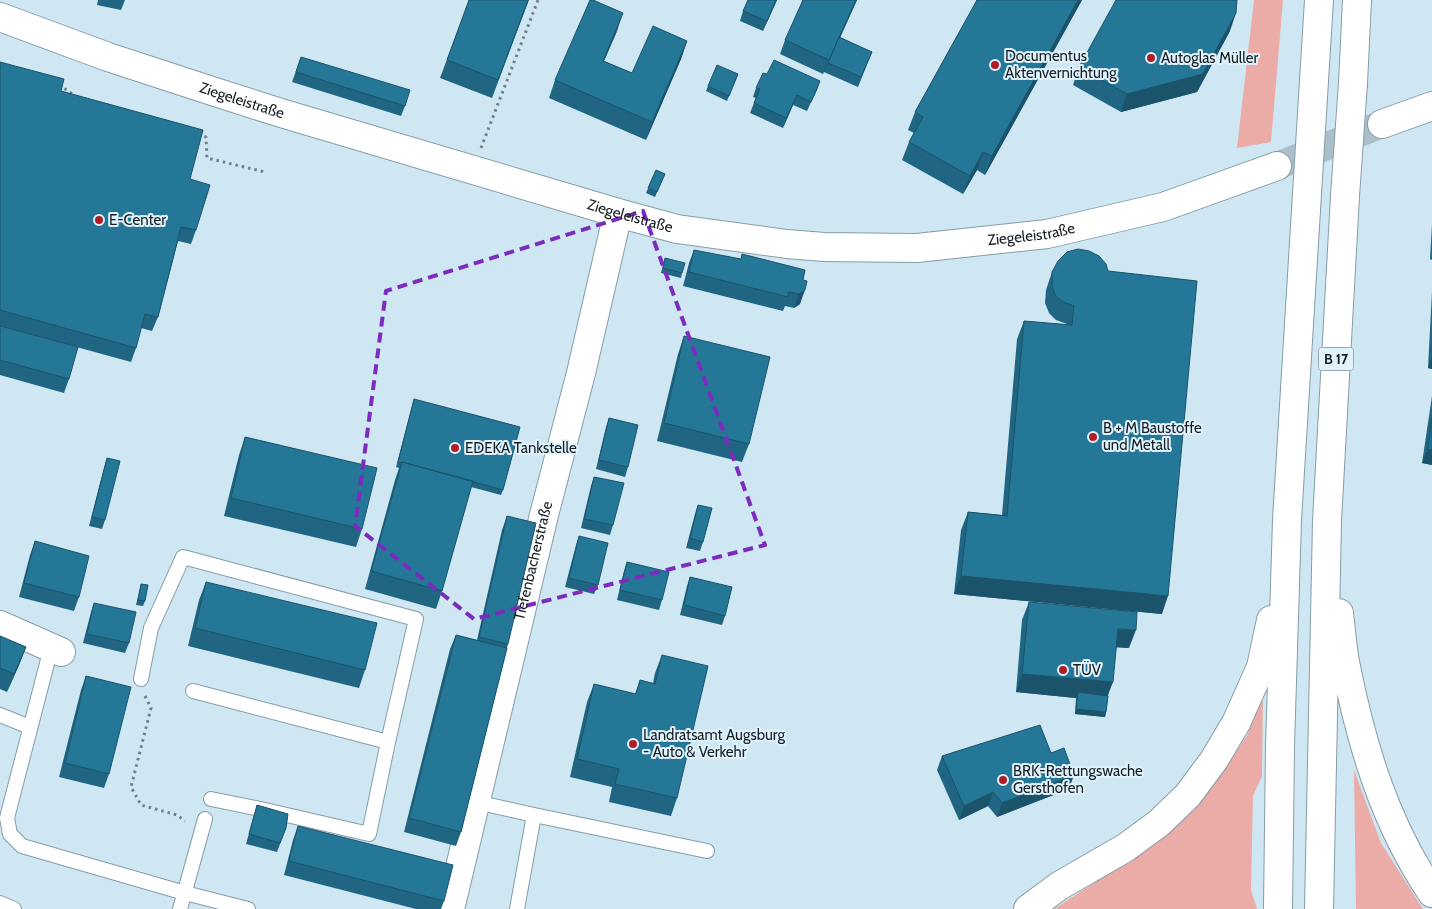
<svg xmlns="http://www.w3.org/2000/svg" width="1432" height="909" viewBox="0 0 1432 909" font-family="Cabin,sans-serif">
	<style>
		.green { fill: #ebaba7 }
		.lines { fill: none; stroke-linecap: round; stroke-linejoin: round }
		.secondary-tunnel { stroke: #aabfc9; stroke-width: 28; stroke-dasharray: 28 14; stroke-linecap: butt }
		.lane-casing { stroke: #869da8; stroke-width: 16 }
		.street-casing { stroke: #869da8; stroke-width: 30 }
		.secondary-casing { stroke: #869da8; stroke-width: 30 }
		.highway-casing { stroke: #869da8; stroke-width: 30 }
		.path { stroke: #707f88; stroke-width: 3; stroke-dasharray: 2.5 4; stroke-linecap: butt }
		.lane { stroke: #fff; stroke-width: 14 }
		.street { stroke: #fff; stroke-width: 28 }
		.secondary { stroke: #fff; stroke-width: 28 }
		.highway { stroke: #fff; stroke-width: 28 }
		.highway-bridge-casing { stroke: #869da8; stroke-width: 30; stroke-linecap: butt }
		.highway-bridge { stroke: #fff; stroke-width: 28 }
		.wall { fill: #206682 }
		.shaded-wall { fill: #1a536a }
		.building { fill: #257797; stroke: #1a536a }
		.marked { fill: none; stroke: #7b2cbf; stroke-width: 4; stroke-dasharray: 10 6; stroke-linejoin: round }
		.poi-dot { fill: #b01d29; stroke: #e0f3fd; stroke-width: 2 }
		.labels { text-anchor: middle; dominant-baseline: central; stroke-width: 4; stroke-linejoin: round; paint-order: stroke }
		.shield { fill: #e0f3fd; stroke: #535e64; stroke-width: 1 }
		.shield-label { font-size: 14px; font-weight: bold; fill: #161e23 }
		.poi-label { font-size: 15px; fill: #161e23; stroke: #e0f3fd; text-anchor: start }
		.street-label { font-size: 15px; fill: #161e23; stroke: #e0f3fd }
	</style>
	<rect width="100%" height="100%" fill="#cfe7f3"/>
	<!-- green -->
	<path class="green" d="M1254 0H1283L1271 142 1237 148Z
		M1263 690 1262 776 1253 796 1251 890 1257 909H1054L1160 840 1195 805 1223 771 1248 734Z
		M1354 770 1381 843 1423 909H1356Z"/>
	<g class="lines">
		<!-- secondary-tunnel -->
		<path class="secondary-tunnel" d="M1277 166 1382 124"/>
		<!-- lane casing -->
		<g class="lane-casing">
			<path id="lane" d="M51 648 7 818 10 834 22 846 185 893 248 909
				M141 679 151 628 183 557 416 619 388 742 193 691
				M0 715 30 727
				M211 799 265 810 369 834 388 742
				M476 802 534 815 517 909
				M534 815 707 851
				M0 903 14 909
				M180 909 205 819"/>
		</g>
		<!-- street casing -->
		<g class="street-casing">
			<g id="street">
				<path d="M0 625 61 652"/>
				<path id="s1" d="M450 909 544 515 581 373 618 213"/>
			</g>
		</g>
		<!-- secondary casing -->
		<g class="secondary-casing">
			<g id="secondary">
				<path id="s2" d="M0 17 108 57 212 91 281 113 618 213 677 229 787 244 824 247 917 248 1047 234 1163 207 1277 166"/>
				<path d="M1382 124 1432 106"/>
			</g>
		</g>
		<!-- highway casing -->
		<g class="highway-casing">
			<path id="highway" d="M1353 83 1357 0
				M1313 97 1319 0
				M1339 613C1341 629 1342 646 1345 662 1361 744 1385 824 1432 893
				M1028 909 1059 886 1125 848 1159 823 1188 795 1214 760 1236 723 1261 667 1271 620
				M1278 909 1280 746 1287 520 1306 210
				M1319 909 1327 521 1345 196"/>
		</g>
		<!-- path -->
		<path class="path" d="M59 85 74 95
			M198 135 206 137 207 158 265 172
			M481 148 538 0
			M145 696 151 708 131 787 141 805 177 815 185 821"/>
		<!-- lane -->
		<use href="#lane" class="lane"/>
		<!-- street -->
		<use href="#street" class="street"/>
		<!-- secondary -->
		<use href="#secondary" class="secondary"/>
		<!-- highway -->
		<use href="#highway" class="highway"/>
		<!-- highway-bridge casing -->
		<g class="highway-bridge-casing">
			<path id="highway-bridge" d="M1345 196 1353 83
				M1306 210 1313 97"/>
		</g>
		<!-- highway-bridge -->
		<use href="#highway-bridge" class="highway-bridge"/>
	</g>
	<!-- wall -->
	<path class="wall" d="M98 0H125L121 10 97 5Z
		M469 0H529L492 98 440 78Z
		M777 0 763 31 740 21 743 11Z
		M803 0H857L840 38 872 52 858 87 824 72 823 74 780 54 785 40Z
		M977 0H1082L985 175 977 170 963 194 902 160 909 142 914 133 908 130 915 112Z
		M617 31 604 61 632 73 687 41 681 59 646 140 549 98 555 80Z
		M1230 31 1197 92 1121 112 1073 85 1079 67Z
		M301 57 405 106 401 116 292 82Z
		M0 62 61 91 190 179 196 230 191 244 178 241 158 317 152 331 141 328 136 348 131 362 0 326Z
		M738 74 727 101 706 91 708 86Z
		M767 74 820 81 807 111 793 105 783 128 750 113 756 98 753 97 756 88Z
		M656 170 665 174 655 197 646 193Z
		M1432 224V260L1430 259Z
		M694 250 803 280 800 304 794 308 785 306 783 311 683 286 689 263Z
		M1067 252 1162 614 954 594 961 530 968 512 1002 515 1017 339 1024 321 1067 325V324L1056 320 1049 313 1045 303 1046 290 1052 272Z
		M665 258 682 273 681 278 661 273Z
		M1432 291V369L1428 368Z
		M0 326 69 379 64 393 0 375Z
		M684 336 749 444 742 462 657 441 678 354Z
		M1432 396V465L1422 463Z
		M414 399 503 490 501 495 471 487 442 591 436 609 365 589 395 480 399 468 396 467Z
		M609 418 628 467 625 477 596 469 606 427Z
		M245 437 362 529 356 547 224 516 239 455Z
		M107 458 105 520 102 529 89 526 104 468Z
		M594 477 613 525 610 535 581 528 591 486Z
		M698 505 703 542 700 551 686 548 695 514Z
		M507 516 508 644 461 832 456 846 404 832 450 649 456 635 477 640 502 530Z
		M579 536 598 585 594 594 565 587 576 545Z
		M35 541 79 597 74 611 19 597 30 555Z
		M627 562 662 600 659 610 617 600 624 571Z
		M690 577 725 616 722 625 680 615 687 586Z
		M206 582 365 670 359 688 188 646 199 600Z
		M141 584 145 601 143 606 136 605Z
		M1029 602 1129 648 1116 647 1108 696 1106 712 1105 717 1075 714 1076 698 1016 692 1022 620Z
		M94 603 129 643 125 653 83 643 91 612Z
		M0 636 26 647 19 665 7 692 0 689Z
		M662 655 677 798 671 816 609 802 612 787 570 777 587 702 594 684 635 694 640 680 653 683 655 673Z
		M86 676 109 774 104 788 59 777 81 690Z
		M1051 753 1069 789 997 817 988 806 959 820 937 770 942 756Z
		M257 805 286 828 277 852 246 844Z
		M298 826 444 901 441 909H416L284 875 293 840Z"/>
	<!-- shaded-wall -->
	<path class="shaded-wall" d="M776 0H777L763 31 767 21Z
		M856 0H857L828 63 823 74 829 60Z
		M1078 0H1082L985 175 992 156Z
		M623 13 617 31 596 79 603 61Z
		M1236 13 1230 31 1197 92 1121 112 1127 94Z
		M687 41 681 59 646 140 652 122Z
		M820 81 817 90 807 111 811 102Z
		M797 95 793 105 783 128 786 118Z
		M983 152 977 170 963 194 970 176Z
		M805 290 800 304 794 308 799 294Z
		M1432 357V369L1428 368Z
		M1428 449 1432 450V465L1422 463Z
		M961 576 1168 596 1162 614 954 594Z
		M1118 629 1136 630 1129 648 1111 647Z
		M26 647 19 665 7 692 14 674Z
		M1022 674 1113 682 1106 700 1078 692 1076 698 1016 692Z
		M1076 709 1106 712 1105 717 1075 714Z
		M1074 775 1069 789 997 817 1002 803Z
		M993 792 988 806 959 820 964 806Z"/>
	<!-- building -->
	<path class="building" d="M469 0H528L498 80 447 60Z
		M590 0H593L623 13 603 61 632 73 653 26 687 41 652 122 555 80Z
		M748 0H776L767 21 743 11Z
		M803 0H856L829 60 785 40Z
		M977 0H1078L992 156 983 152 970 176 909 142 923 117 915 112Z
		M1116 0H1237L1236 13 1203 74 1127 94 1079 67Z
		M839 37 872 52 861 77 828 63Z
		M301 57 410 90 405 106 296 72Z
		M774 60 820 81 811 102 797 95 786 118 754 103 760 89 756 88 763 73 767 74Z
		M0 62 64 79 61 91 203 130 190 179 210 185 196 230 181 227 158 317 145 314 136 348 0 310Z
		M717 65 738 74 729 96 708 86Z
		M656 170 665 174 657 192 648 188Z
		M1078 249 1089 251 1099 256 1106 264 1108 271 1197 281 1168 596 961 576 968 512 1007 516 1024 321 1072 325 1074 306 1063 302 1055 295 1052 285V272L1058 261 1067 252Z
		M694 250 741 259 742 254 805 270 803 280 807 281 805 290 799 294 789 292 788 297 689 272Z
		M665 258 685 263 682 273 663 268Z
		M0 326 78 347 69 379 0 360Z
		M684 336 770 357 749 444 664 423Z
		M414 399 520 427 503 490 402 462 401 463 398 462Z
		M609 418 638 425 628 467 599 460Z
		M1432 418V450L1428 449Z
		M245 437 377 468 362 529 231 498Z
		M107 458 120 461 105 520 92 517Z
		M402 462 473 481 442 591 371 571Z
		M594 477 624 483 613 525 584 519Z
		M698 505 712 508 703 542 690 538Z
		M507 516 536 523 508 644 479 637Z
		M579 536 608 543 598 585 569 578Z
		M35 541 89 556 79 597 24 583Z
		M627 562 669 572 662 600 620 590Z
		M690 577 732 587 725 616 684 605Z
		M206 582 377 623 365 670 195 628Z
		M141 584 148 585 145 601 138 600Z
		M1029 602 1137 612 1136 630 1118 629 1113 682 1022 674Z
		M94 603 136 612 129 643 87 634Z
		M456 635 507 648 461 832 409 818Z
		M0 636 26 647 14 674 0 668Z
		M662 655 708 666 677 798 615 784 619 769 577 759 594 684 636 694 640 680 655 684Z
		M86 676 131 687 109 774 65 763Z
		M1078 692 1108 696 1106 712 1076 709Z
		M1040 725 1051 753 1064 748 1074 775 1002 803 993 792 964 806 942 756Z
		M257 805 288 814 286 828 280 843 249 834Z
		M298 826 453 865 444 901 289 861Z"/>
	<!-- marked area -->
	<path class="marked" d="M643 211 765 545 474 619 355 526 386 291Z"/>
	<!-- markers -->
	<g class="poi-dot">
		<circle cx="1151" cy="58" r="5"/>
		<circle cx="995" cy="65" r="5"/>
		<circle cx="99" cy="220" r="5"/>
		<circle cx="1093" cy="437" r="5"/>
		<circle cx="455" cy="448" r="5"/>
		<circle cx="1063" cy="670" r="5"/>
		<circle cx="633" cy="744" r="5"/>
		<circle cx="1003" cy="780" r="5"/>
	</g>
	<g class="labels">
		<!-- shield labels -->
		<rect class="shield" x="1318.5" y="347.5" width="35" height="23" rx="4"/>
		<g class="shield-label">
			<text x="1336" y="359">B 17</text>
		</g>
		<!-- poi labels -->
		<g class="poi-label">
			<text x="1005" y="56">Documentus<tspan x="1005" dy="17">Aktenvernichtung</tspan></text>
			<text x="1161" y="58">Autoglas Müller</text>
			<text x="109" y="220">E-Center</text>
			<text x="1103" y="428">B + M Baustoffe<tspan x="1103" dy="17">und Metall</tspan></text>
			<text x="465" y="448">EDEKA Tankstelle</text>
			<text x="1073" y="670">TÜV</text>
			<text x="643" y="735">Landratsamt Augsburg<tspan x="643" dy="17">- Auto &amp; Verkehr</tspan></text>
			<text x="1013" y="771">BRK-Rettungswache<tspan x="1013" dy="17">Gersthofen</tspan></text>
		</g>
		<!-- street labels -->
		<g class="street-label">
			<text stroke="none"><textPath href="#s2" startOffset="256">Ziegeleistraße</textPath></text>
			<text stroke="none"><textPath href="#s2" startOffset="661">Ziegeleistraße</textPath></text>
			<text stroke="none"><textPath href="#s2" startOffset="1066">Ziegeleistraße</textPath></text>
			<text stroke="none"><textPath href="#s1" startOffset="358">Tiefenbacherstraße</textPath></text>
		</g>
	</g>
</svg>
